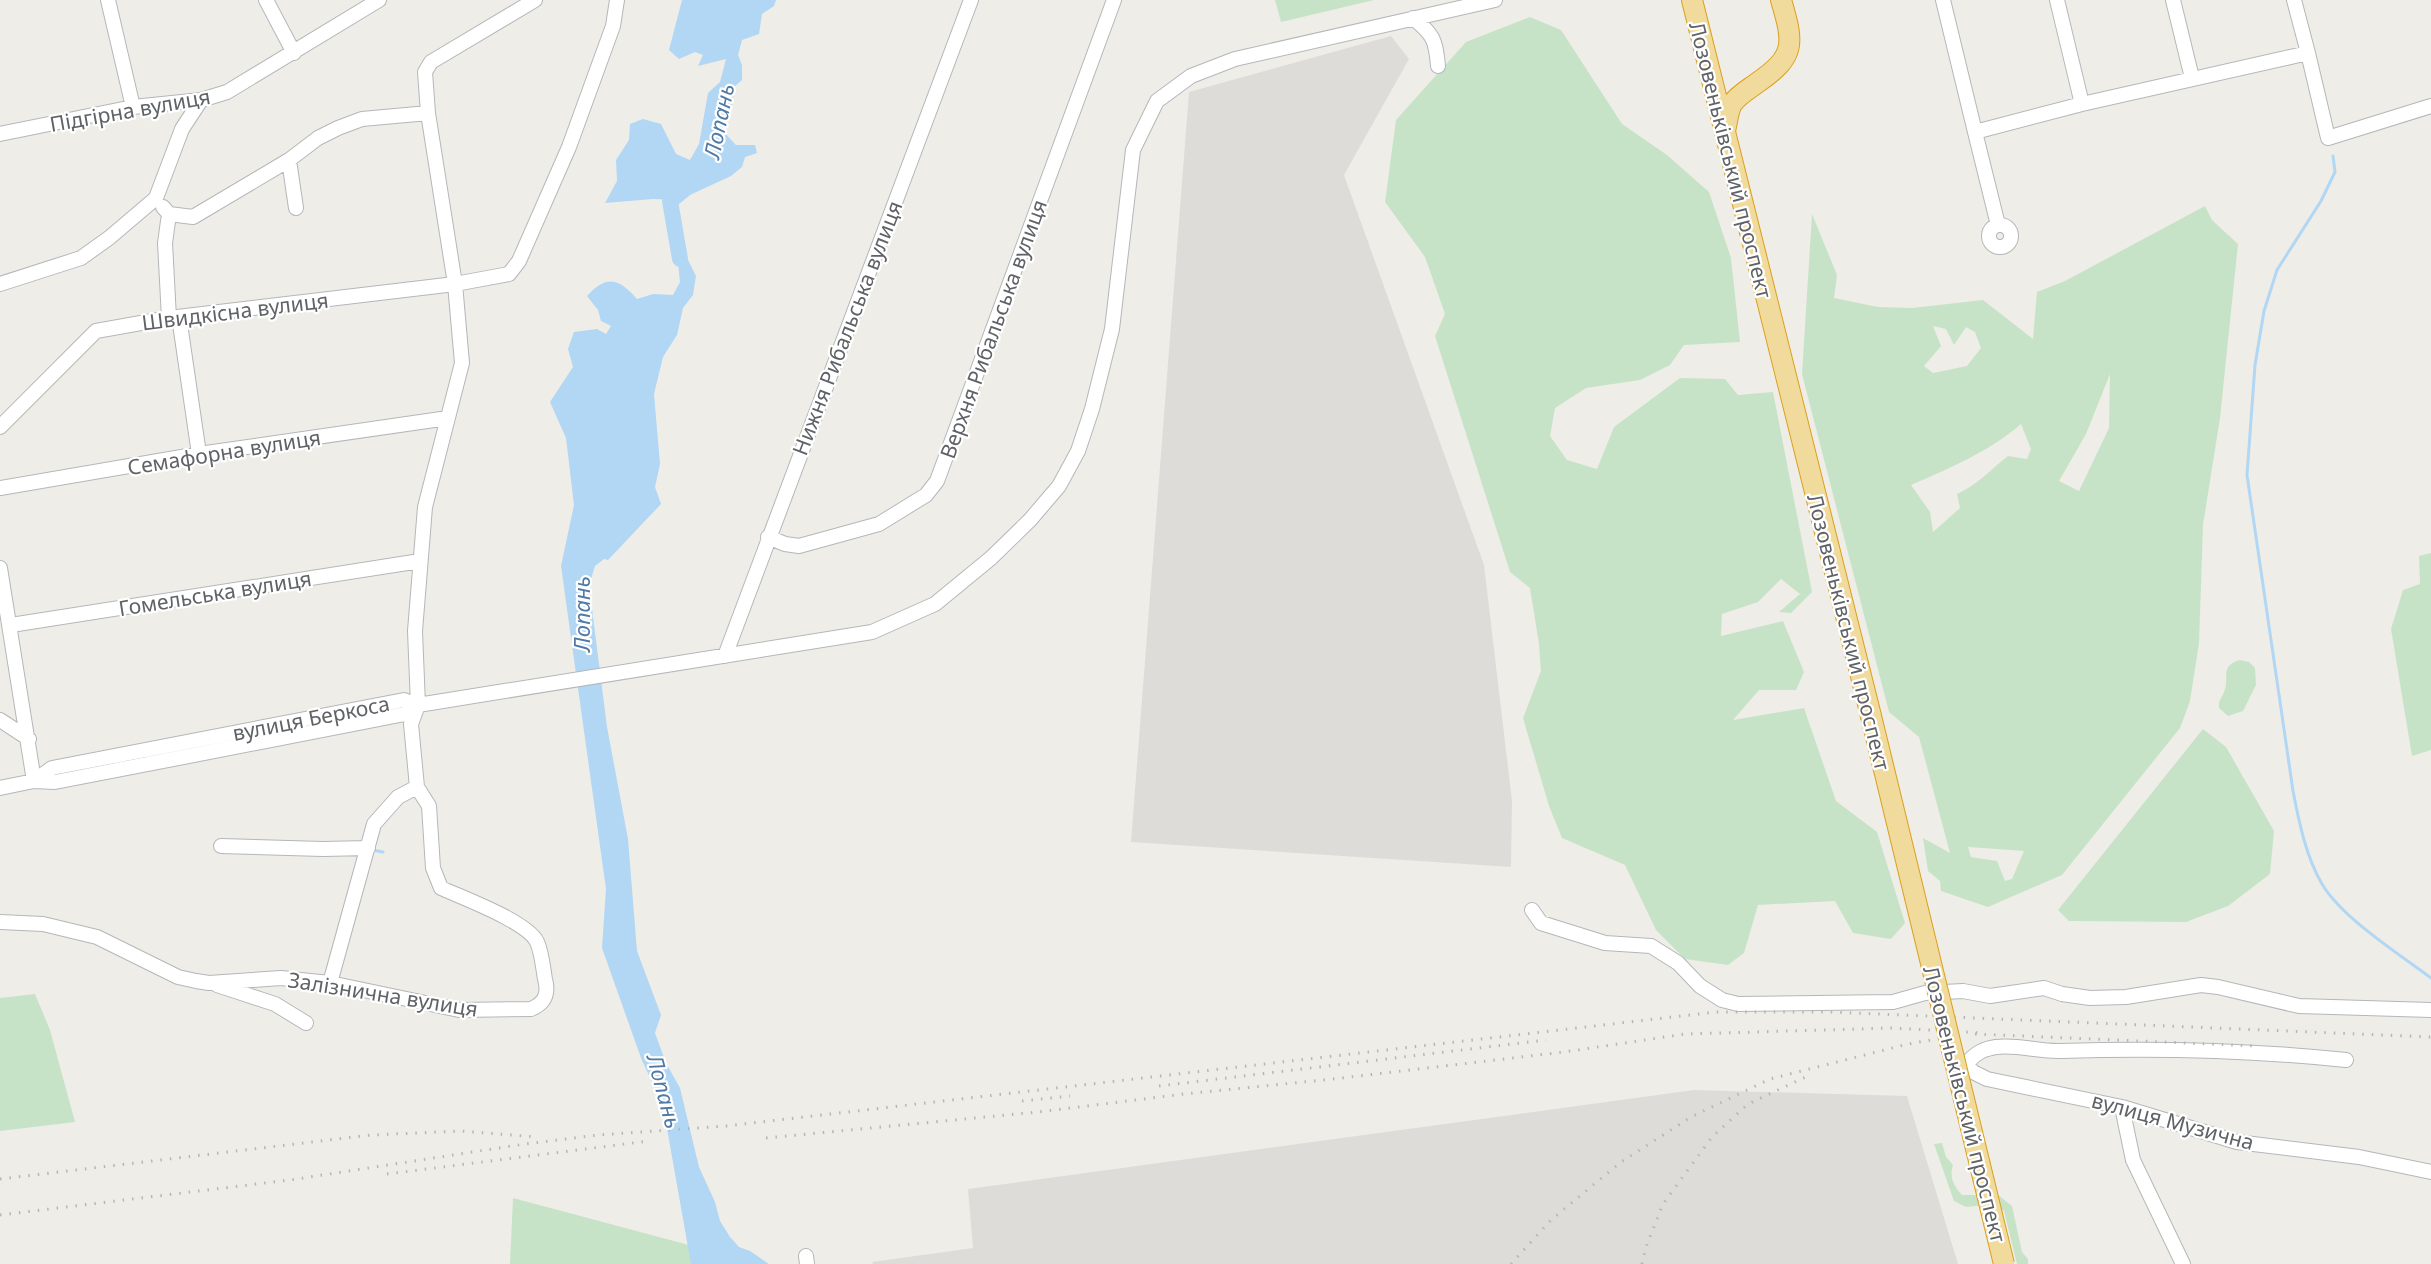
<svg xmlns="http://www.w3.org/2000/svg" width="2431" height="1264" viewBox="0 0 2431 1264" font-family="'Noto Sans',sans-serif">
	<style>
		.industrial { fill: #dedcd9 }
		.green { fill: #c7e3c7; fill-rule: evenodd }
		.water { fill: #b1d7f5 }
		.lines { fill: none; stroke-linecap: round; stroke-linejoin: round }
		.stream { stroke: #b1d7f5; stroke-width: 3 }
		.river { stroke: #b1d7f5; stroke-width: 16 }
		.minor-casing { stroke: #b4b7ba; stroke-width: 16 }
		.highway-casing { stroke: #db9f1b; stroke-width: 22 }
		.minor { stroke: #fff; stroke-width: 14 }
		.highway { stroke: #f1db9c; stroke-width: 20 }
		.rail { stroke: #b5b6b6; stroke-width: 3; stroke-dasharray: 1.5 8; stroke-linecap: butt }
		.highway-bridge-casing { stroke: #db9f1b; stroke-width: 22; stroke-linecap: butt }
		.highway-bridge { stroke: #f1db9c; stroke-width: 20 }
		.labels { text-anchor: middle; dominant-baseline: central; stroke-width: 4.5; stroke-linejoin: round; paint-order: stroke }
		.street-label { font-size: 21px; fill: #5f6266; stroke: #fff }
		.water-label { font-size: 22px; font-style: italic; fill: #4f79a6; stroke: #fff }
	</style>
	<rect width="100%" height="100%" fill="#efede7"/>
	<!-- industrial -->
	<path class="industrial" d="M1391 36 1409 59 1344 175 1484 565 1512 801 1511 867 1131 842 1189 92Z
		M1694 1090 1907 1096 1958 1264H873L872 1262 973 1248 968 1189Z"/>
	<!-- green -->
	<path class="green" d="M1275 0H1374L1281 22Z
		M1530 17 1561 30 1622 124 1667 155 1709 192 1731 258 1740 342 1684 345 1670 365 1640 380 1586 388 1555 408 1550 436 1567 460 1597 469 1614 427 1680 378 1725 379 1738 395 1773 392 1812 592 1791 613 1779 612 1800 594 1781 579 1758 602 1722 614 1721 636 1783 621 1804 672 1796 690H1759L1733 720 1804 708 1836 801 1877 832 1905 923 1891 939 1853 933 1835 901 1758 905 1744 953 1728 965 1685 959 1656 930 1625 865 1562 838 1549 806 1523 718 1541 671 1539 644 1530 588 1510 572 1435 336 1445 314 1425 257 1385 202 1396 120 1466 42Z
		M2205 206 2212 220 2238 244 2220 418 2203 525 2199 643 2190 701 2180 728 2062 875 1988 907 1941 891 1940 881 1928 871 1923 838 1950 853 1919 737 1889 712 1802 374 1812 214 1837 275 1834 298 1878 307 1912 308 1983 300 2033 339 2037 292 2065 281ZM1933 326 1946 329 1954 345 1966 327 1975 332 1981 348 1967 366 1933 373 1924 366 1941 346ZM2110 374 2109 428 2079 491 2059 481 2086 434ZM2021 424 2031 449 2027 459 2008 456C1991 469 1976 486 1957 494L1960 508 1933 532 1930 512 1911 485C1948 469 1990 451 2021 424ZM1968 847H1969L2024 851 2012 879 2005 881 1997 861 1971 857Z
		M2431 553V750L2412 756 2391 629 2403 590 2420 584 2419 556Z
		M2240 660 2249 662 2255 668 2256 685 2243 711 2228 716 2219 708C2218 699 2223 697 2225 689 2229 676 2220 666 2240 660Z
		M2203 729 2226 747 2274 831 2270 874 2228 906 2186 922 2069 921 2058 910Z
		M35 994 50 1030 75 1122 0 1131V998Z
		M1942 1143 1946 1157 1953 1165C1949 1177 1954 1187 1962 1195H1998L2012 1206 2022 1252 2028 1259V1264H2017L2004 1211 1996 1204 1966 1207 1954 1201 1934 1144Z
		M513 1198 760 1264H510Z"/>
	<!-- water -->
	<path class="water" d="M682 0H776L774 6 762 14 759 34 742 40 738 55 742 65V80L734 87 733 103 722 130 736 145H755L757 153 745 157 742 167 731 176 679 200 653 199 605 203 617 181 616 160 629 140 630 124 643 119 661 124 676 154 690 160 699 144 708 93 720 82 726 59 698 66 703 55 695 52 679 59 669 50Z
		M675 234 696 276 693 295 683 308 677 335 663 357 654 394 660 464 655 487 661 504 608 560 604 559 595 566 589 585 607 727 628 839 637 951 661 1015 655 1033 666 1063 680 1088 699 1167 715 1202 720 1221 730 1237 739 1247 750 1251 769 1264H691L663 1106 641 1058 602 948 606 889 561 566 574 505 566 438 550 402 573 367 568 349 574 332 597 329 606 334 611 326 601 321 598 310 587 296C607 274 619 279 637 299L653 294 673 295 680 282Z"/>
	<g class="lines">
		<!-- stream -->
		<path class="stream" d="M2333 156 2335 172 2321 201 2277 270 2264 311 2255 365 2247 475 2293 791C2299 822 2306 857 2322 884 2342 918 2399 954 2431 978
			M372 850 383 852"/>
		<!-- river -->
		<path class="river" d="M680 259 670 201 686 188"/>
		<!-- minor casing -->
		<g class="minor-casing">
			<path id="minor" d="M108 0 133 107
				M266 0 294 53
				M1943 0 1975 132 2082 104 2308 53 2328 138 2431 106
				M2057 0 2082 104
				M2173 0 2192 78
				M2294 0 2308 53
				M1413 18C1433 34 1436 40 1438 66
				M1975 132 1998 225
				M0 134 133 107 201 100 227 92 379 0
				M289 160 296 208
				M163 207 169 214 165 243 169 318
				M169 214 193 217 289 160 318 138 338 128 362 119 428 113
				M1989 236a11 11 0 1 1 22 0a11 11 0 1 1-22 0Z
				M0 284 81 258 109 238 156 198 182 129 201 100
				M179 317 199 454
				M0 427 96 331 169 318 455 284 509 274 519 261 569 147 613 26 617 0
				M0 488 199 454 448 418
				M768 537 785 544 799 546 879 524 926 495 937 481 1114 0
				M0 568 34 781
				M11 625 420 561
				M725 656 971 0
				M0 720 29 739
				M34 781 52 768 404 700 418 705
				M0 788 34 781 55 782 405 714 418 705 872 632 935 604 991 558 1030 520 1059 486 1078 451 1092 409 1112 329 1133 150 1157 101 1191 76 1235 59 1495 0
				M221 846 323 849 368 848
				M1532 910 1541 923 1605 943 1651 946 1678 963 1700 986 1722 1000 1738 1004 1893 1002 1925 993 1963 991 1990 996 2044 988 2062 994 2090 998 2126 997 2201 985 2218 987 2299 1006 2431 1010
				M0 922 43 924 97 937 178 977 196 981 209 983 281 978 330 983 459 1010 531 1009C545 1003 549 994 545 979 543 968 542 953 537 942 528 922 463 898 441 888L433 868 429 806 417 787 411 724 418 705 415 631 425 507 462 363 455 284 428 113 425 72 431 62 535 0
				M330 983 374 824 398 797 417 787
				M217 985 275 1004 306 1023
				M2346 1060C2251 1050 2156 1048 2061 1051 2040 1052 2017 1044 1996 1047 1984 1049 1977 1052 1969 1061V1067L1973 1072 1987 1079 2122 1107 2237 1142 2359 1157 2431 1172
				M2122 1107 2133 1160 2183 1264
				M806 1256 807 1264"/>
		</g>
		<!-- highway casing -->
		<g class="highway-casing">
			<path id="highway" d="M1692 0 1871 716
				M1725 131C1727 123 1728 111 1732 104 1738 95 1749 89 1757 83 1796 56 1794 44 1781 0"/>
		</g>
		<!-- minor -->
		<use href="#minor" class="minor"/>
		<!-- highway -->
		<use href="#highway" class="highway"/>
		<!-- rail -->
		<path class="rail" d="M1975 1034 2256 1046
			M1159 1086 1546 1040
			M1022 1101 1070 1096
			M766 1138 1038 1112 1184 1094 1333 1079 1564 1052 1685 1034 1893 1028 1982 1033
			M387 1174 649 1141
			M0 1179 371 1135 461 1131 537 1137
			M0 1215 290 1180 525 1144 598 1135 726 1126 1716 1012H1830L2431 1037
			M1511 1264 1551 1220 1621 1162 1691 1117 1770 1079 1908 1044 1948 1037
			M1642 1264 1646 1247 1663 1204 1712 1137 1748 1104 1810 1075"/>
		<!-- highway-bridge casing -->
		<g class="highway-bridge-casing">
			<path id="highway-bridge" d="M1871 716 2004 1264"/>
		</g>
		<!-- highway-bridge -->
		<use href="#highway-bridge" class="highway-bridge"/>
	</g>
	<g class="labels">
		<!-- street labels -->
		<g class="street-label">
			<text transform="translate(130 110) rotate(-10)">Підгірна вулиця</text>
			<text transform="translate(1731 160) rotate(76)">Лозовеньківський проспект</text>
			<text transform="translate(235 311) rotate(-7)">Швидкісна вулиця</text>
			<text transform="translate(847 328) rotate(-69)">Нижня Рибальська вулиця</text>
			<text transform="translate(993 329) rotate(-70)">Верхня Рибальська вулиця</text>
			<text transform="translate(224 452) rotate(-9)">Семафорна вулиця</text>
			<text transform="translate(215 593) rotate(-9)">Гомельська вулиця</text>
			<text transform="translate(1849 632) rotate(76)">Лозовеньківський проспект</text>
			<text transform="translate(311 718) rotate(-11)">вулиця Беркоса</text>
			<text transform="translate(383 994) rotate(9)">Залізнична вулиця</text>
			<text transform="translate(1965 1104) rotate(76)">Лозовеньківський проспект</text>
			<text transform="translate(2173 1121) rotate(15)">вулиця Музична</text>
		</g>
		<!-- water labels -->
		<g class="water-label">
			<text transform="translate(718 121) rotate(-78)">Лопань</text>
			<text transform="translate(581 614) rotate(-90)">Лопань</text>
			<text transform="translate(665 1091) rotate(75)">Лопань</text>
		</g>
	</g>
</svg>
